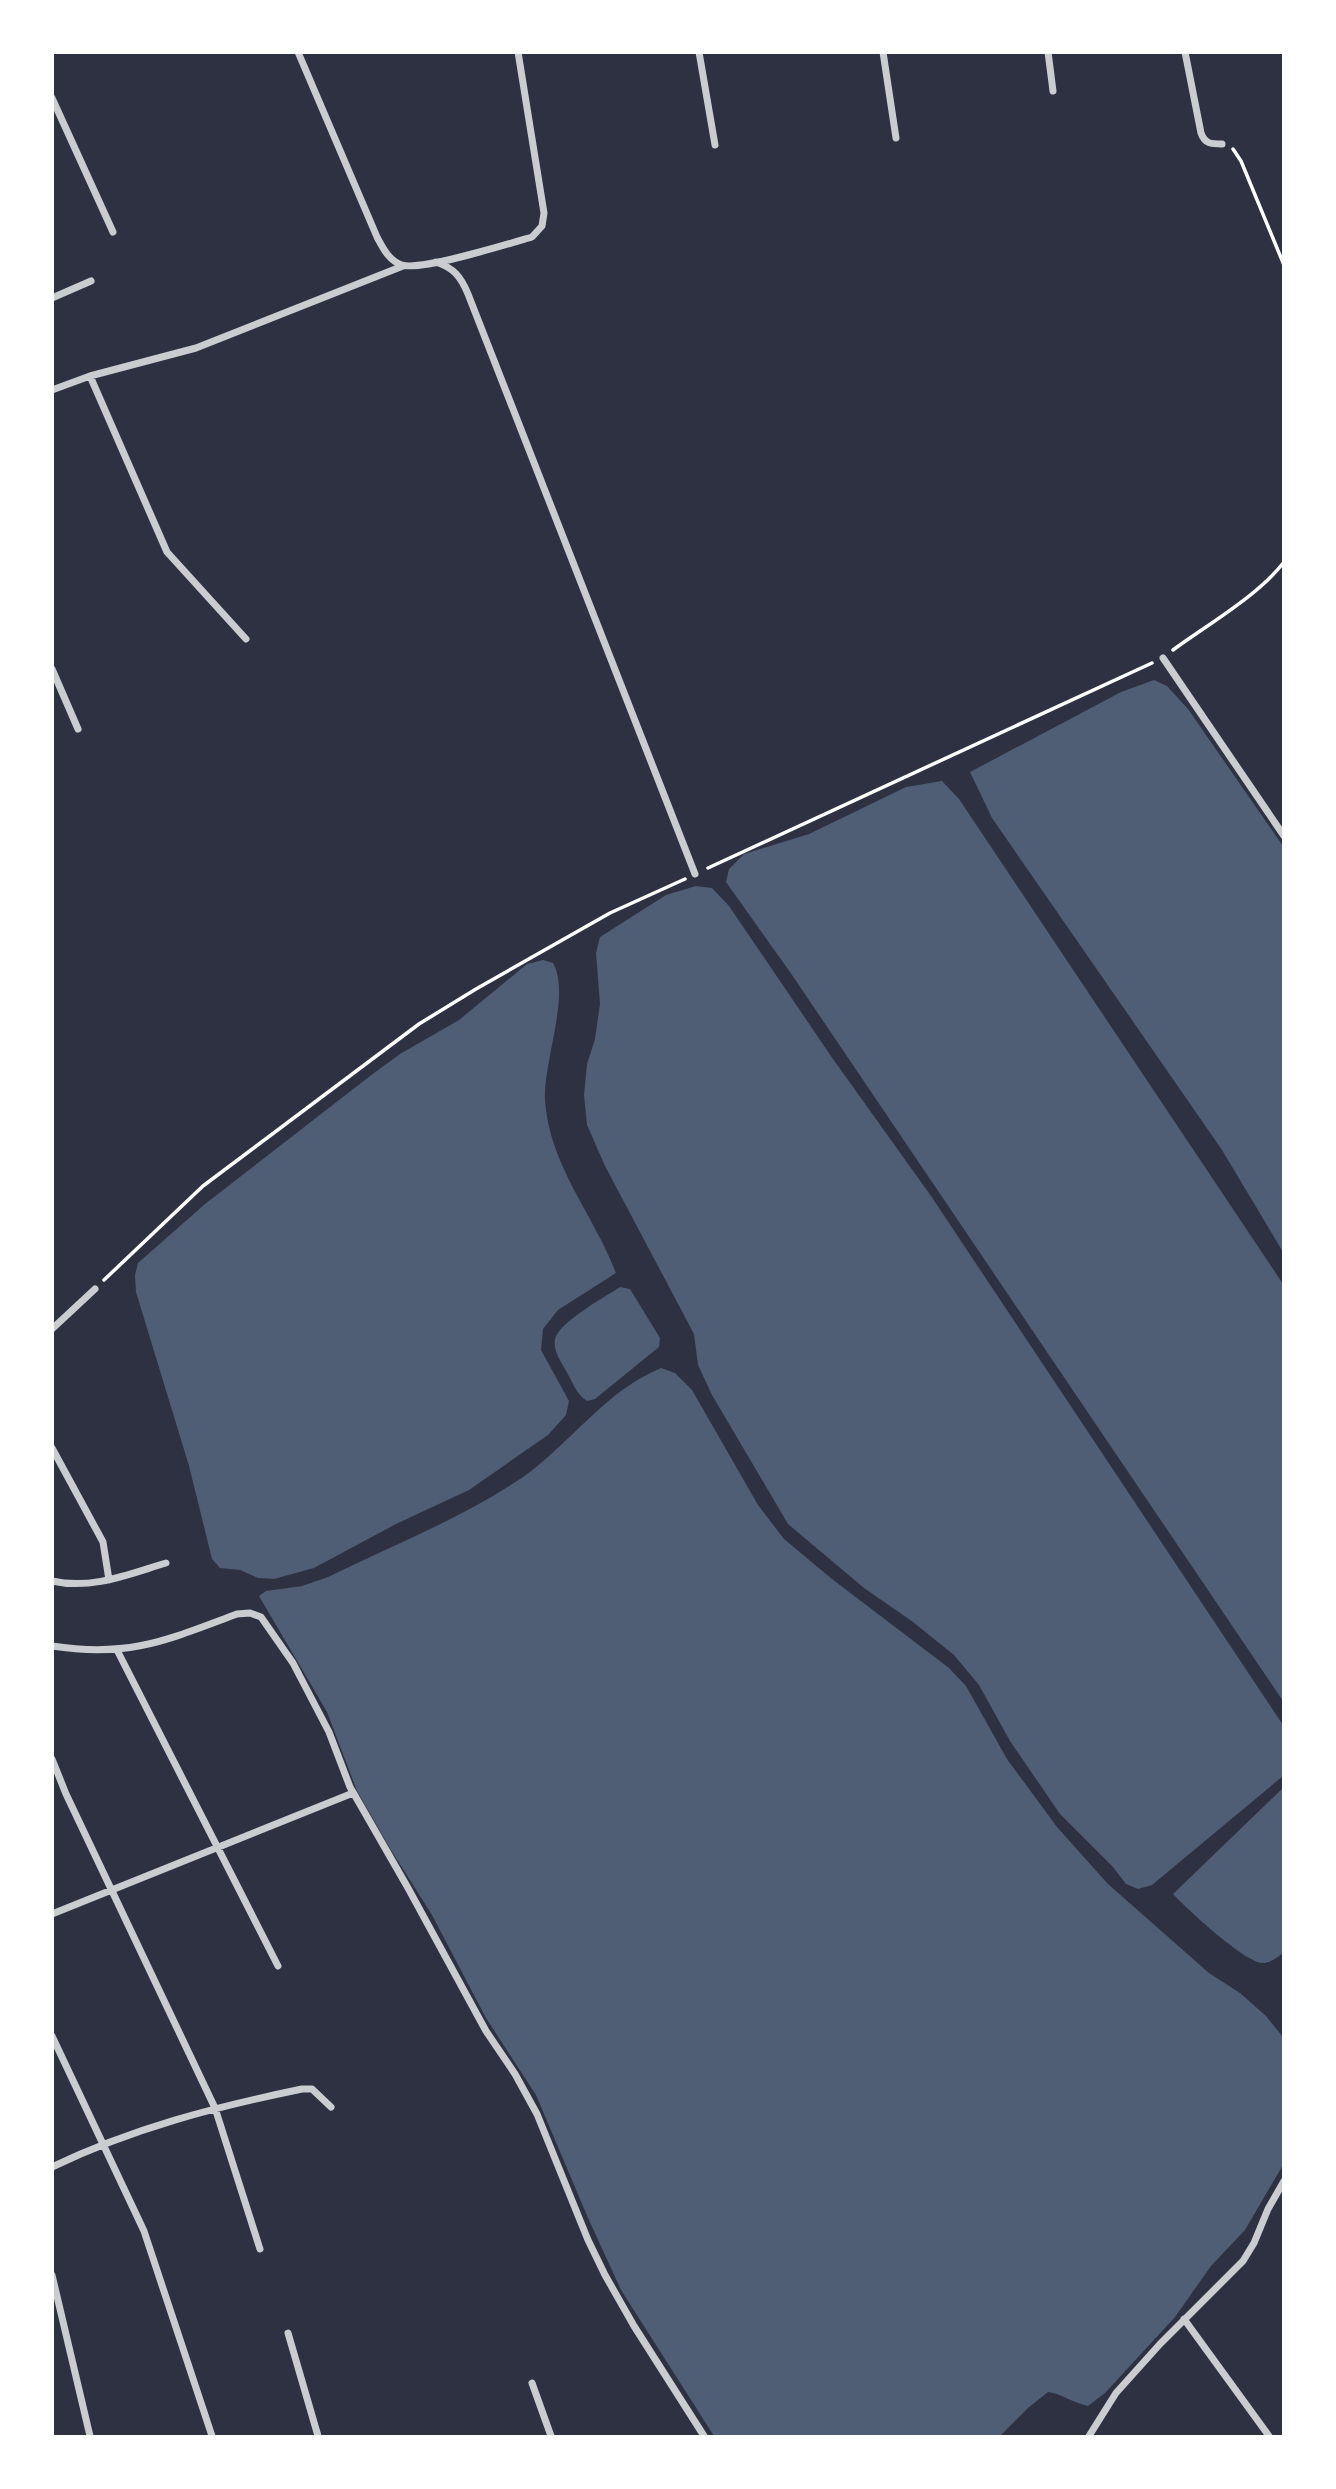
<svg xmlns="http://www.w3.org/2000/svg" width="1336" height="2489" viewBox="0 0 1336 2489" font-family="Montserrat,sans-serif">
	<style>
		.water { fill: #4f5d75 }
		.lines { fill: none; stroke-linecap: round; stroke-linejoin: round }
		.path { stroke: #fff; stroke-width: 3.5 }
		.minor { stroke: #caccd0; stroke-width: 7 }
	</style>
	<rect width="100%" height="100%" fill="#2d3142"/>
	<!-- water -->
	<path class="water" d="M1154 680 1167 686 1188 709 1283 846V1252L1222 1150 992 818 970 772 1121 692Z
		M942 781 959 799 1283 1284V1701L790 972 726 882 729 869 744 854 809 834 906 787Z
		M696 886 712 888 729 906 833 1059 931 1196 1283 1725V1776L1152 1885 1138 1889 1126 1884 1113 1867 1060 1814 1010 1741 979 1685 954 1655 913 1622 864 1588 788 1524 712 1395 698 1365 694 1334 605 1166 587 1125 584 1095 587 1064 595 1039 600 1004 596 953 600 937 666 895Z
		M543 960 553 963C571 995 543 1062 545 1100 549 1165 594 1215 616 1273L558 1310 543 1329 541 1350 569 1401 566 1415 548 1435 469 1490 396 1524 314 1568 274 1579 258 1578 240 1570 220 1568 212 1559 189 1466 136 1292 135 1275 138 1263 205 1204 370 1076 400 1054 459 1020 527 964Z
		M620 1287 630 1289 660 1338 659 1347 595 1399 587 1401C576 1394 572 1381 565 1369 560 1360 553 1350 555 1339 559 1322 605 1297 620 1287Z
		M661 1368 675 1373 692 1390 758 1505 784 1539 832 1579 949 1668 966 1686 1007 1759 1057 1827 1108 1884 1209 1973 1240 1993 1266 2016 1283 2037V2165L1245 2230 1211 2266 1175 2317 1105 2393 1088 2406C1073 2403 1062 2394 1048 2392L1028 2408 1000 2436H714L621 2290 588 2218 536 2095 486 2018 432 1915 391 1850 357 1791 327 1712 259 1596 266 1591 302 1586 328 1577C393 1545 463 1518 523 1477 571 1443 605 1391 661 1368Z
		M1283 1788V1953C1278 1957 1270 1963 1264 1963 1247 1965 1186 1908 1173 1894Z"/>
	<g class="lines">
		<!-- path -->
		<path class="path" d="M1233 149 1241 161 1284 265
			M1173 650C1207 625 1259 595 1284 562
			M708 868 1152 663
			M104 1280 203 1186 419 1024 476 989 610 913 685 879"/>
		<!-- minor -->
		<path class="minor" d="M298 52 377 237C383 248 389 261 402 265 421 271 508 244 532 237L542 226 544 213 518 52
			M699 52 715 145
			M883 52 896 138
			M1048 52 1053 91
			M1185 52 1201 133C1205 144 1211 144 1222 144
			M52 98 113 232
			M436 262C454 268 461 277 468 294L695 874
			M52 298 91 281
			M90 376 167 552 246 639
			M52 390 90 376 196 348 403 266
			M1163 658 1284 836
			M52 669 78 729
			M52 1329 95 1289
			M52 1448 103 1542 109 1580
			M52 1581C92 1590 129 1574 166 1563
			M52 1646C130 1658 167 1640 237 1614L250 1613 261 1617 293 1663 329 1732 350 1787 408 1888 486 2031 515 2074 537 2114 588 2240 605 2275 634 2326 704 2436
			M117 1650 278 1966
			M52 1759 66 1794 215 2108 260 2249
			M52 1914 353 1793
			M52 2036 144 2231 212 2436
			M52 2167C133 2128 215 2107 302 2089H312L331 2107
			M52 2275 90 2436
			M1184 2319 1269 2436
			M288 2333 318 2436
			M532 2383 551 2436
			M1089 2436 1116 2393 1160 2344 1243 2261 1254 2243 1268 2209 1284 2181"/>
	</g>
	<!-- border -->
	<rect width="1336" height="2489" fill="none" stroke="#ffffff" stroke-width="108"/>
</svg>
